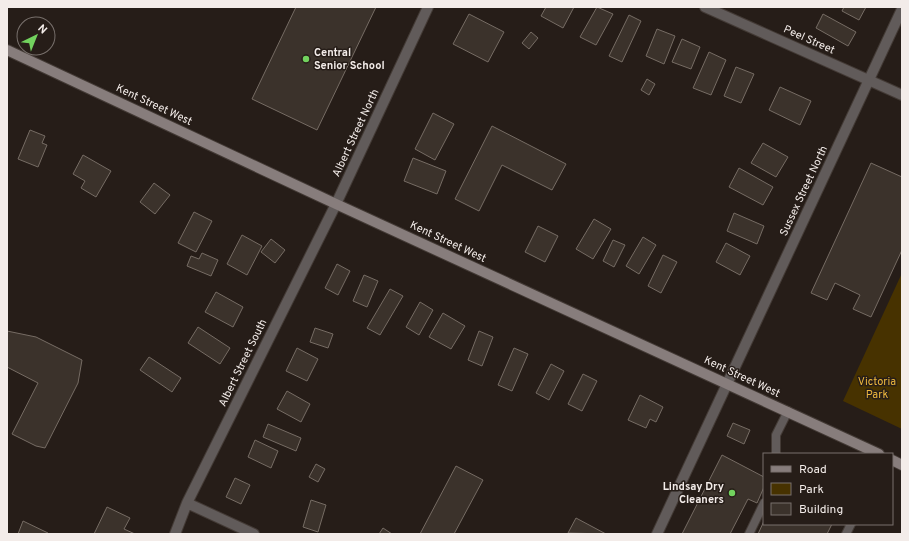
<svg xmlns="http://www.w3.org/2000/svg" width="909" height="541" viewBox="0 0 909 541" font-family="Overpass,sans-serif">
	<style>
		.green { fill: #473200 }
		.building { fill: #3b322b; stroke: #766c64 }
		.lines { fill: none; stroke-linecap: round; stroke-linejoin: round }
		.lane-casing { stroke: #433a35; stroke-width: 10 }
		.street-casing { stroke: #433a35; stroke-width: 12 }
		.secondary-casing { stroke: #433a35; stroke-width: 12 }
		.lane { stroke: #615b5a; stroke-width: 8 }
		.street { stroke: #615b5a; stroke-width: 10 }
		.secondary { stroke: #877d7c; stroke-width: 10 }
		.poi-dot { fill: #72d25e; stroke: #261d18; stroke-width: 1.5 }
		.labels { text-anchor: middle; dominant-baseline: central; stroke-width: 3; stroke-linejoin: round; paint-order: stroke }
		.street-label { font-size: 11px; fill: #f3ece9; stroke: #261d18 }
		.poi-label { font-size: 11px; font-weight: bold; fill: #f3ece9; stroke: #261d18; text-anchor: start }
		.park-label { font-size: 11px; fill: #efb83d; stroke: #261d18 }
	</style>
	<rect width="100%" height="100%" fill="#261d18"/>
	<!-- green -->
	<path class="green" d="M902 273V429L843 401Z"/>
	<!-- building -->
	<path class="building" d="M296 7H376L317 130 252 99Z
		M546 7H574L563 28 541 16Z
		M597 7 613 14 596 45 580 37Z
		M844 7H866L859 20 842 11Z
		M469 14 504 32 488 62 453 44Z
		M823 14 856 32 848 46 816 28Z
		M629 15 641 21 622 62 609 56Z
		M657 29 675 36 664 64 646 56Z
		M531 32 538 38 529 49 522 43Z
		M682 39 700 47 691 69 672 62Z
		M709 52 726 60 711 95 693 88Z
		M736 67 754 74 741 103 724 96Z
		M647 79 655 84 649 95 641 90Z
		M780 87 811 101 800 125 769 110Z
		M433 113 454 124 435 160 415 149Z
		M492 126 566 164 552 190 502 165 479 211 455 199Z
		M30 130 45 136 42 143 47 145 38 167 18 159Z
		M763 143 788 157 776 177 751 163Z
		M83 155 111 171 96 197 81 188 85 181 73 174Z
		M413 158 446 171 437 194 404 181Z
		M871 163 902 177V250L871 317 853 309 860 295 835 283 827 300 811 293Z
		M739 168 773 187 763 205 729 187Z
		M154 183 170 195 155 214 140 202Z
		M194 212 212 221 196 252 178 243Z
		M734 213 764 226 757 244 727 231Z
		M594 219 611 229 593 259 576 249Z
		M538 226 558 236 545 262 525 252Z
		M242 235 262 246 247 275 227 264Z
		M643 237 656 245 639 274 626 266Z
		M271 239 285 250 275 263 261 252Z
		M613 240 625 245 614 267 603 261Z
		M726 243 750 256 740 275 716 262Z
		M202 253 218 260 211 276 187 266 191 256 199 259Z
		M663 255 677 262 661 293 648 286Z
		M337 264 350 271 338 295 325 288Z
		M364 275 378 281 367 307 353 301Z
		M390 289 403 296 380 335 367 328Z
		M216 292 243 307 233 327 205 312Z
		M420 302 433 310 419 335 406 327Z
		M443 313 465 326 451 349 429 337Z
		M198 327 230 348 220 364 188 343Z
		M315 328 333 334 328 348 310 342Z
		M7 331 36 337 82 360 78 383 45 448 36 446 12 434 38 383 7 367Z
		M479 331 493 337 482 366 468 360Z
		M297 348 318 359 307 381 286 371Z
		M514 348 528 354 512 391 498 385Z
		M149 357 181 378 172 392 140 370Z
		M551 364 564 371 549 400 536 393Z
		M583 374 597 381 582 411 568 404Z
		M287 391 310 404 301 422 277 409Z
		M640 395 663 407 656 422 650 419 646 428 628 420Z
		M733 423 750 430 744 444 727 436Z
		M268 424 301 438 296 451 263 437Z
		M255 440 278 451 271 468 248 457Z
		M722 455 764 477V487L757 503 748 499 730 534H682Z
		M316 464 325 469 318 482 309 477Z
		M456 466 483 480 454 534H420Z
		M235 478 250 485 241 504 226 497Z
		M311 500 326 505 318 532 303 527Z
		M107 507 130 518 124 529 135 534H94Z
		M576 518 606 534 568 533Z
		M23 521 48 533V534H18Z
		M764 521V524H832L827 534H758Z
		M383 528 392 534H379Z"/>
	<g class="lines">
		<!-- lane casing -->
		<g class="lane-casing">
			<path id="lane" d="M776 454V435L788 411
				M749 534 764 503
				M846 534 851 524"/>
		</g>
		<!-- street casing -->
		<g class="street-casing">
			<path id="street" d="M705 7 902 95
				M187 503 254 534
				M175 534 187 503 336 204 428 7
				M657 534 902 9"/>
		</g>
		<!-- secondary casing -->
		<g class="secondary-casing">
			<path id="secondary" d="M7 50 336 204 879 454
				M892 460 902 465"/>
		</g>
		<!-- lane -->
		<use href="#lane" class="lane"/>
		<!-- street -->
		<use href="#street" class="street"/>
		<!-- secondary -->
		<use href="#secondary" class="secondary"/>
	</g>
	<!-- markers -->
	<g class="poi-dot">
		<circle cx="306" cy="59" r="4"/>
		<circle cx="732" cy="493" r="4"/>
	</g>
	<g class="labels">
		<!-- street labels -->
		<g class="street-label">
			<text transform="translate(809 40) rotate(24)">Peel Street</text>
			<text transform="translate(154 105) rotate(25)">Kent Street West</text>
			<text transform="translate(356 133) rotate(-65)">Albert Street North</text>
			<text transform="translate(804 191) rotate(-65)">Sussex Street North</text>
			<text transform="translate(448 242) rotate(25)">Kent Street West</text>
			<text transform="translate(243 363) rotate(-64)">Albert Street South</text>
			<text transform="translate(742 377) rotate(25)">Kent Street West</text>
		</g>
		<!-- poi labels -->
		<g class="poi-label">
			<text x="314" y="53">Central<tspan x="314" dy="13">Senior School</tspan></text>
			<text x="724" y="487" text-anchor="end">Lindsay Dry<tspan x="724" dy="13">Cleaners</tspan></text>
		</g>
		<!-- park labels -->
		<g class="park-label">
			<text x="877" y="382">Victoria<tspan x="877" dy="13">Park</tspan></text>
		</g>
	</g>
	<!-- border -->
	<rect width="909" height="541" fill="none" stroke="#f3ece9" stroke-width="16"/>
	<!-- legend -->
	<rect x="763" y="453" width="130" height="72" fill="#261d18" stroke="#78706c"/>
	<rect x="771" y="466" width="20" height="6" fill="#877d7c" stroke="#78706c"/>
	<text x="799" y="473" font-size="12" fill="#f3ece9">Road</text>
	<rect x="771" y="483" width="20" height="12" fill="#473200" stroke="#78706c"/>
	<text x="799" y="493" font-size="12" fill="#f3ece9">Park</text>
	<rect x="771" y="503" width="20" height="12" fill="#3b322b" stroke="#78706c"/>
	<text x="799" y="513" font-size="12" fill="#f3ece9">Building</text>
	<!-- north arrow -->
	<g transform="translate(36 36) rotate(43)"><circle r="19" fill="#261d18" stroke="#78706c"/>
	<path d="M0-3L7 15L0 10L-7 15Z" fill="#72d25e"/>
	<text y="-6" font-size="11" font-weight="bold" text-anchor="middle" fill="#f3ece9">N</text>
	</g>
</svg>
